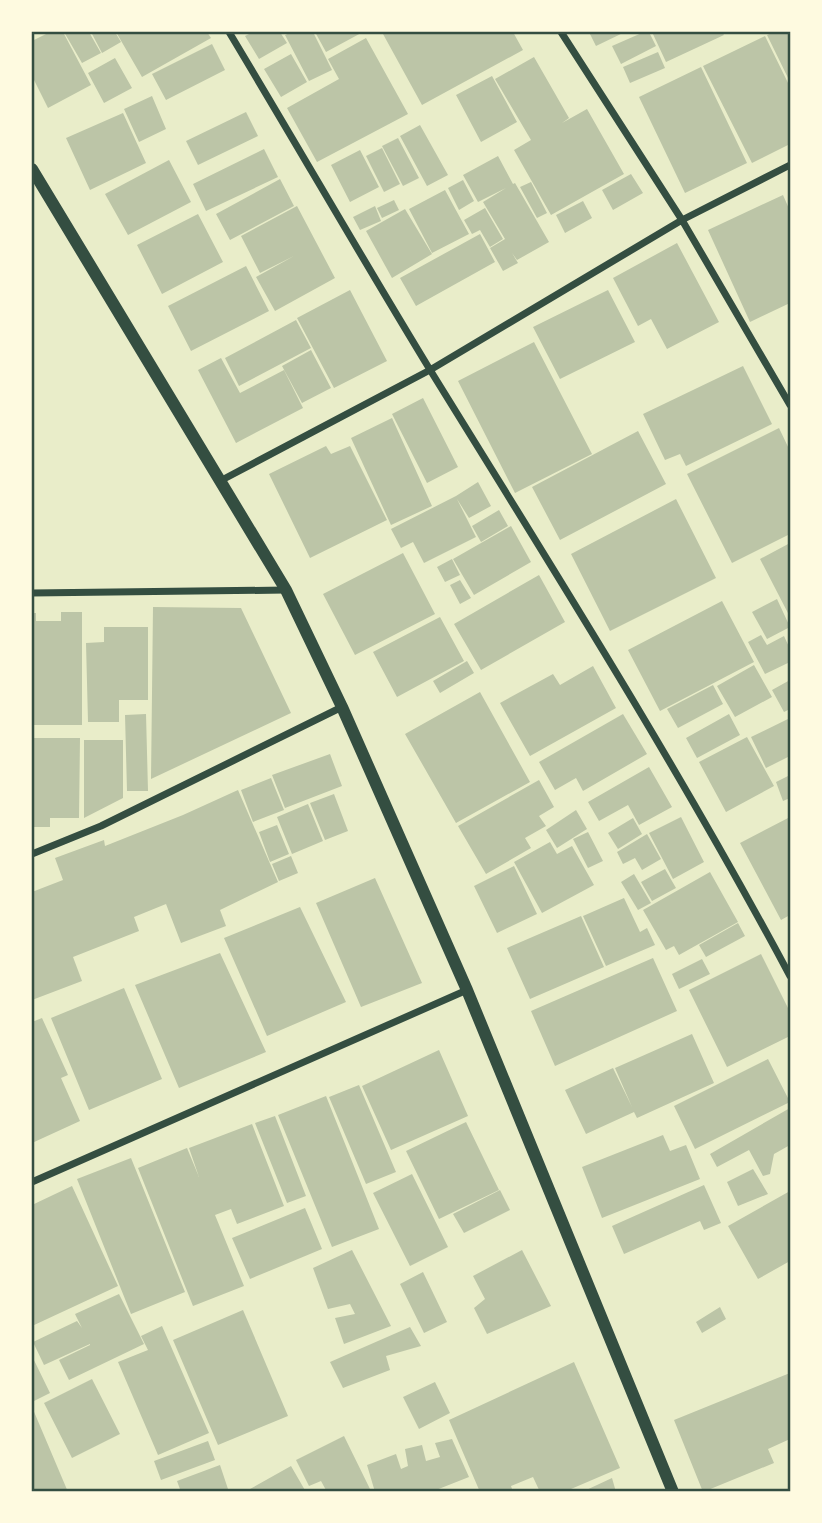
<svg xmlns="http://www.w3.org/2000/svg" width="822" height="1523" viewBox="0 0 822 1523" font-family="Jost,sans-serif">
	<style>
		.building { fill: #bcc5a7 }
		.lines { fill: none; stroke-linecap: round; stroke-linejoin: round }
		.minor { stroke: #344e41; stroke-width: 7 }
		.tertiary { stroke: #344e41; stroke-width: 12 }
		.neatline { fill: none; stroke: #344e41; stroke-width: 2.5 }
	</style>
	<rect width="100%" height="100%" fill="#e9edc9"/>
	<!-- building -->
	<path class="building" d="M50 32H63L91 85 48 108 32 76V41Z
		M64 32H89L101 53 82 63Z
		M91 32H115L121 42 102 53Z
		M116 32H207L211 38 142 77Z
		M253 32H280L287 43 259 59 245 36Z
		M292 32H313L332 70 309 81 285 35Z
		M315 32H363L326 52Z
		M387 32H513L523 50 422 105 383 34Z
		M589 32H625L596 46Z
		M644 32H649L656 46 621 64 612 46Z
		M652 32H722L724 35 666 62Z
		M774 32H790V82L767 35Z
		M765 36 790 87V144L752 163 703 66Z
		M366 38 408 114 317 162 287 108 339 79 328 59Z
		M212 44 225 70 166 100 152 74Z
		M658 52 665 68 630 83 623 67Z
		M291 54 307 82 281 97 264 69Z
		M534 57 569 118 562 123 587 109 624 174 551 215 514 150 531 140 495 79Z
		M115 58 132 88 104 103 88 73Z
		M701 67 747 163 685 193 639 97Z
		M492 76 517 122 481 142 456 95Z
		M152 96 166 129 139 142 124 109Z
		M246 112 258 136 198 165 186 141Z
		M123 113 146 163 90 190 66 138Z
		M420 125 448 175 427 186 400 136Z
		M398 138 419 178 403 186 382 146Z
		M382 148 400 184 384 192 366 156Z
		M264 149 278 177 206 211 193 184Z
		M360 150 379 187 350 202 331 165Z
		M498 156 513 184 515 183 549 242 517 260 512 253 518 263 503 271 490 248 505 239 483 202 506 188 478 202 463 175Z
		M169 160 191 202 128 235 105 194Z
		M631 174 643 193 613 210 602 190Z
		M280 179 294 206 230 240 216 214Z
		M463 180 474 201 459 210 448 188Z
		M531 182 547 213 537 218 520 187Z
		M445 190 469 234 432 253 409 209Z
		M783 195 790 211V303L750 322 708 230Z
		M394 200 399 210 382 218 377 208Z
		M583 201 592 218 565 233 556 215Z
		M297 206 335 278 275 311 256 277 294 256 260 273 241 236Z
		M375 206 381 221 360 230 353 217Z
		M485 208 503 239 490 247 480 230 472 234 464 220Z
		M405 209 432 254 392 278 366 231Z
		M198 214 223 262 162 294 137 245Z
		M480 234 495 262 416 306 400 278Z
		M677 243 719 322 667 349 651 319 638 326 613 278Z
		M246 266 269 311 191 351 168 306Z
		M350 290 387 361 334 388 297 318Z
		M608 290 635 342 560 379 533 327Z
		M296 320 311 348 239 386 225 358Z
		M534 342 592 454 515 493 458 381Z
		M311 350 331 388 302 403 282 366Z
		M221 358 240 393 284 370 303 408 236 443 198 370Z
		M743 366 772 424 686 466 680 454 665 460 643 414Z
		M423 398 458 467 427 483 392 414Z
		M392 418 432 506 391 525 351 438Z
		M779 428 790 451V534L732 563 687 474Z
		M638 431 666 484 560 540 532 487Z
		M326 446 331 454 350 446 387 520 310 558 269 474Z
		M478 482 491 506 469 518 457 499 476 537 424 563 413 542 401 548 391 529 456 496Z
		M676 499 716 578 610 631 571 554Z
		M499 510 508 526 481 542 472 526Z
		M511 526 531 562 474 595 453 559Z
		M790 543V617L760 559Z
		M403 553 435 614 355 655 323 594Z
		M452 559 460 575 445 582 437 567Z
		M539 575 565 622 481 670 454 624Z
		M460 580 471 598 460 604 450 585Z
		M777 599 790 627 767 639 752 612Z
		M722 601 754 662 660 711 628 650Z
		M153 607 241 608 291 713 151 779Z
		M61 612H82V725H32V613H36V621H61Z
		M440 617 464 661 397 697 373 652Z
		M104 627H148V700H119V722H88L86 643 104 642Z
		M761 635 767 645 784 636 790 649V662L765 674 748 642Z
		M467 661 474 673 440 693 433 681Z
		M754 665 772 697 735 717 717 686Z
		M593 666 616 708 530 756 500 703 553 674 560 685Z
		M790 680V709L784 712 772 690Z
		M713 685 723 704 678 728 667 709Z
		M480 692 530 782 456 823 405 734Z
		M146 714 148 791H127L125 715Z
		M623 714 647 754 583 791 576 778 555 790 539 762Z
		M729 714 740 735 697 758 686 738Z
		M790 718V756L766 768 751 737Z
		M747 737 774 786 726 812 699 762Z
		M32 738H80L79 818H50V827H32Z
		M84 740H123V798L84 818Z
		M330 754 342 786 285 808 272 775Z
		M649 767 672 807 639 825 628 805 599 821 588 802Z
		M790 775V798L783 801 776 782Z
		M271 778 284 810 253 822 241 790Z
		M539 780 554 807 539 816 546 826 525 838 531 848 486 874 458 826Z
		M238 790 278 882 220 910 226 926 181 943 166 904 134 917 139 931 73 957 82 981 32 1000V892L63 880 55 858 104 840 105 846 183 815Z
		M334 794 348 831 325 840 310 803Z
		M308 804 323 841 292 854 277 817Z
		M576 810 587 829 557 848 546 830Z
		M681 817 704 862 673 879 649 833Z
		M790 817V915L781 920 740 843Z
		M633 818 642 834 618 849 608 833Z
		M277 825 289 854 270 862 259 832Z
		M588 832 603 861 588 868 573 839Z
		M647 834 661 859 642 870 635 858 623 864 617 852Z
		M550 842 557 854 572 846 594 885 542 913 514 862Z
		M291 856 298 873 279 881 272 864Z
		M514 866 537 914 497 933 474 886Z
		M665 869 676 888 652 901 641 882Z
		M710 872 738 922 679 955 674 946 666 950 643 910Z
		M634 874 651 903 638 910 621 882Z
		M375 878 422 983 361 1007 316 903Z
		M624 898 640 932 647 928 655 945 606 966 583 916Z
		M300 907 346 1002 267 1036 224 938Z
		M581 916 604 967 530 999 507 948Z
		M738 923 745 936 706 957 699 945Z
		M220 953 266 1052 179 1088 135 985Z
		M761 954 790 1012V1036L727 1067 689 990Z
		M653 958 677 1011 555 1066 531 1011Z
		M702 959 710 974 679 989 672 974Z
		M124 988 162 1079 89 1110 51 1018Z
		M42 1018 68 1075 61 1078 80 1121 32 1143V1022Z
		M692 1034 714 1083 637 1118 634 1112 586 1134 565 1090 613 1068 632 1107 615 1068Z
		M439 1050 468 1116 391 1150 362 1086Z
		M768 1059 790 1102 695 1149 674 1106Z
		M359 1085 396 1172 366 1184 329 1097Z
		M326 1096 379 1229 332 1247 278 1115Z
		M790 1108V1145L774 1154 770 1174 763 1176 749 1150 717 1167 710 1154Z
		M275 1116 306 1196 287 1203 255 1123Z
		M466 1122 499 1190 439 1219 406 1151Z
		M252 1124 284 1206 237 1224 231 1209 215 1215 244 1286 193 1306 138 1168 187 1148 199 1177 189 1148Z
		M663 1135 670 1151 686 1145 700 1179 602 1218 582 1167Z
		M131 1158 185 1292 131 1314 77 1179Z
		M753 1169 768 1194 738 1206 727 1182Z
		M412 1174 448 1247 410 1266 373 1193Z
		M704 1185 721 1223 704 1230 700 1221 624 1254 612 1226Z
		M72 1186 118 1286 32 1326V1205Z
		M500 1190 510 1210 464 1233 453 1214Z
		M790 1191V1261L758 1279 728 1226Z
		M305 1208 322 1249 250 1279 232 1238Z
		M352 1250 391 1326 344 1344 335 1318 355 1314 350 1304 328 1309 313 1268Z
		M522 1250 551 1306 487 1334 474 1308 485 1299 473 1276Z
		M423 1272 447 1322 424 1333 400 1284Z
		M119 1294 144 1344 69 1380 59 1360 90 1345V1344L44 1365 33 1342 77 1321 82 1328 75 1314Z
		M720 1307 726 1319 702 1333 696 1322Z
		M243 1310 288 1416 218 1445 173 1340Z
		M162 1326 209 1433 158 1455 118 1362 148 1350 141 1336Z
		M410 1327 421 1346 386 1356 390 1370 343 1388 330 1362Z
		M32 1356 50 1393 32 1402Z
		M574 1362 620 1468 564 1492H540L533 1477 511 1486 513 1492H480L449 1420Z
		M790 1373V1439L768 1449 774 1463 703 1492 674 1420Z
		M92 1379 120 1434 72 1458 44 1403Z
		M435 1382 450 1413 419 1429 403 1397Z
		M32 1407 68 1492H32Z
		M344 1436 370 1489 366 1492H327L321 1481 309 1486 296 1460Z
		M452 1439 469 1477 431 1492H375L367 1465 396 1454 401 1469 408 1466 405 1449 422 1445 426 1461 440 1457 435 1443Z
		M208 1441 215 1460 161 1480 154 1461Z
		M220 1465 229 1492H181L177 1481Z
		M291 1466 306 1492H252L250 1489Z
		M612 1478 616 1492H582Z"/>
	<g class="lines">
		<!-- minor -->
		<path class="minor" d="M229 32C297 145 363 260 432 373 555 572 680 770 790 976
			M561 32 682 220 790 405
			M220 481 430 370 682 220 790 165
			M32 593 286 590
			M32 854 101 826 342 707
			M32 1182 467 990"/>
		<!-- tertiary -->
		<path class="tertiary" d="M32 169 286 590 342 707 467 990 673 1492"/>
	</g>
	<!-- border -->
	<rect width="822" height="1523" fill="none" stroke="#fefae0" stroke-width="66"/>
	<rect x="33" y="33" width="756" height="1457" class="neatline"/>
</svg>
